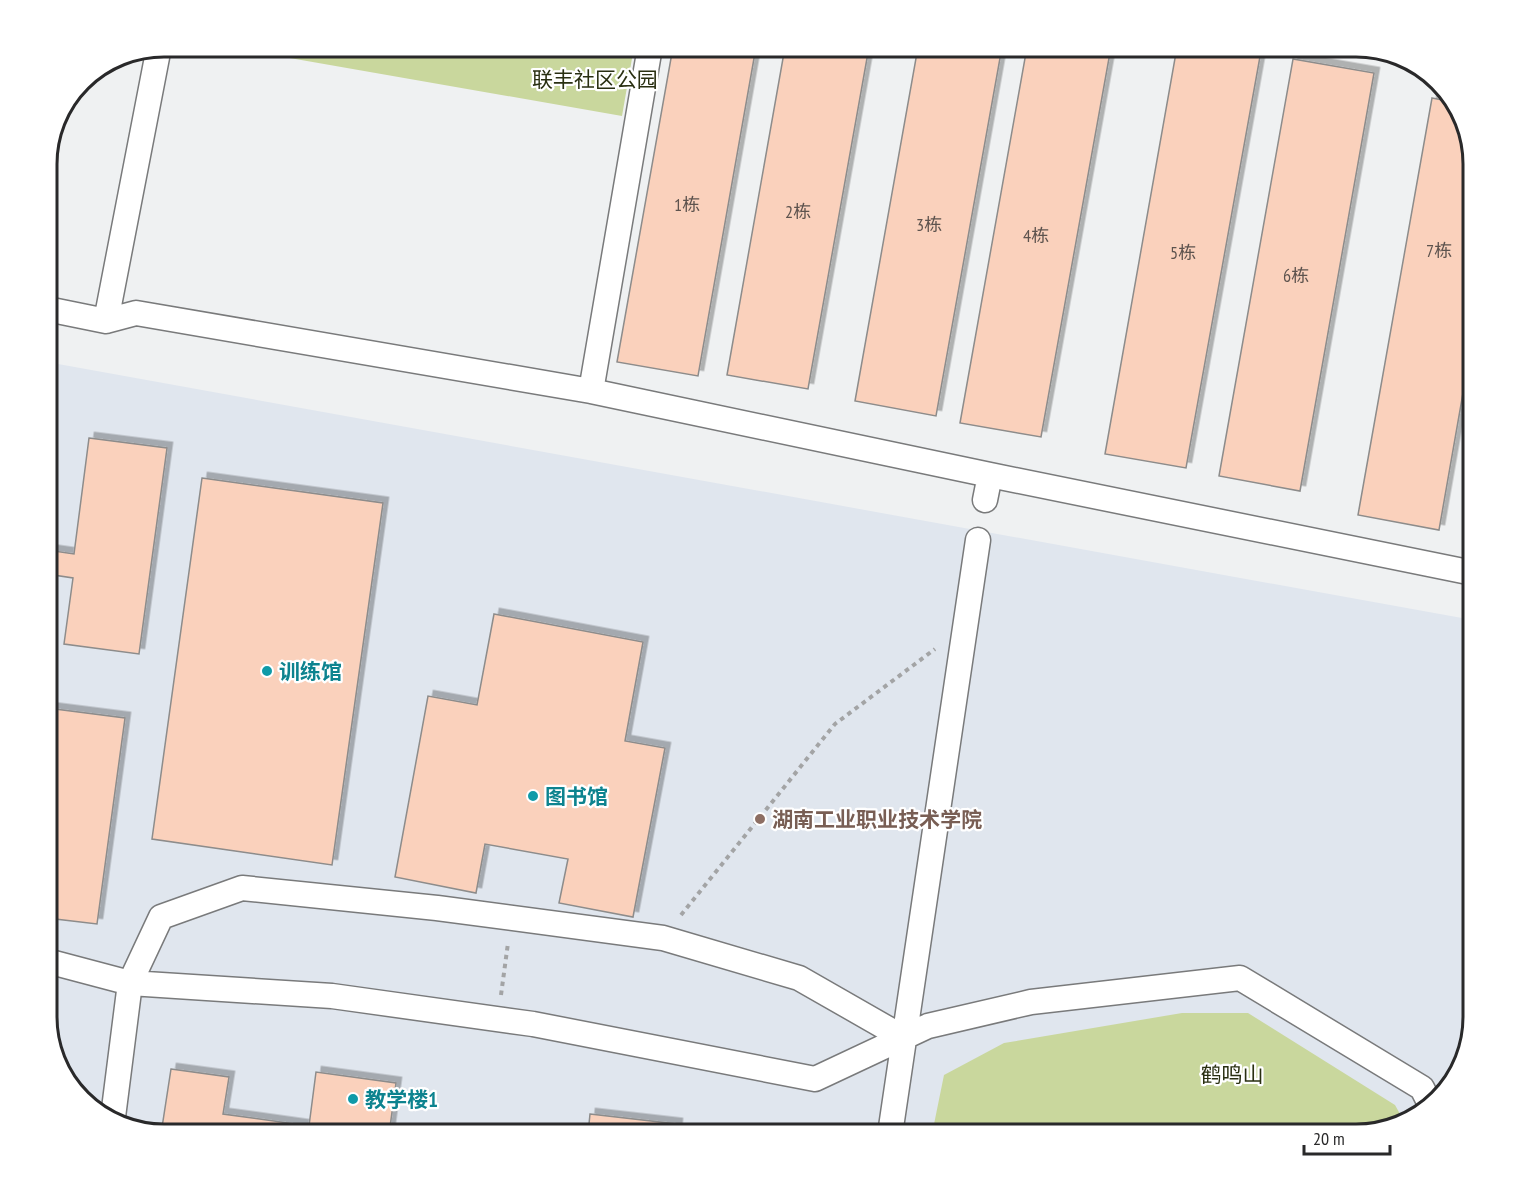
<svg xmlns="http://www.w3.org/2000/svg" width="1520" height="1181" viewBox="0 0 1520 1181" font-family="'PT Sans Narrow','Noto Sans SC',sans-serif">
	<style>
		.built { fill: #e0e6ee }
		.green { fill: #c9d79d }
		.building { fill: #fad1bc; stroke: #8d8c8b; stroke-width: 1.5; filter: url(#shadow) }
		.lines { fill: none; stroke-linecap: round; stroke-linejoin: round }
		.street-casing { stroke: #797a7b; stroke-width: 27 }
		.path { stroke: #a3a4a5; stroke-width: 4; stroke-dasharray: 4.5 4.5; stroke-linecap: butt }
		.street { stroke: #fff; stroke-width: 24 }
		.culture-dot { fill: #0f9aa8; stroke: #fff; stroke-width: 2 }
		.education-dot { fill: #8d6e63; stroke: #fff; stroke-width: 2 }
		.labels { text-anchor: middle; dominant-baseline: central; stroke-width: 4.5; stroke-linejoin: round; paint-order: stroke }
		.number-label { font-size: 18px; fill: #5d534e }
		.park-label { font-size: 21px; fill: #292f11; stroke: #fff }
		.culture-label { font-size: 21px; font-weight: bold; fill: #0d838f; stroke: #fff; text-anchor: start }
		.education-label { font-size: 21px; font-weight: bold; fill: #785e54; stroke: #fff; text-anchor: start }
		.rim { fill: none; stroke: #29292a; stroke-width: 3 }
	</style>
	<defs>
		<filter id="shadow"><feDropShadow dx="5.5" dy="-5.5" stdDeviation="0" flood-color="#0004"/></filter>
	</defs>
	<rect width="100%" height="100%" fill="#eff1f2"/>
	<!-- built -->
	<path class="built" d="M47 362 1473 620V1018L1449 1089 1408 1123 1356 1134H163L92 1110 59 1069 47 1025Z"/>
	<!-- green -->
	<path class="green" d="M227 47H634L622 116Z
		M1182 1013H1248L1395 1105 1405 1123 1356 1134H932L944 1075 1004 1043Z"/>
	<!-- building -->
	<path class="building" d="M673 47H756L698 376 617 362Z
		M785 47H869L808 389 727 375Z
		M918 47H1002L936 416 855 401Z
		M1027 47H1111L1041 437 960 423Z
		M1177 47H1236L1261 51 1186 468 1105 454Z
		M1293 59 1374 73 1300 491 1219 476Z
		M1432 98 1453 102 1462 112 1473 163V336L1439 530 1358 515Z
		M89 438 167 448 139 654 64 644 73 578 47 574V550L74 554Z
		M202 478 383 503 332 865 152 839Z
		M1473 502V537L1468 535Z
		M494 614 643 642 625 741 665 748 633 917 559 903 568 859 485 844 476 893 395 877 428 696 477 705Z
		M47 708 125 718 97 924 47 918Z
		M171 1069 229 1077 223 1114 309 1126 316 1072 396 1083 389 1134H161Z
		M590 1114 677 1124 676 1134H588Z"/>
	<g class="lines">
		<!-- street casing -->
		<g class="street-casing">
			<path id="street" d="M47 309 106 321 136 313 591 391 990 475 1473 573
				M106 321 159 47
				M591 391 650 47
				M985 500 990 475
				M47 961 130 983 332 996 533 1024 815 1079 928 1026 1031 1002 1240 978 1422 1088 1430 1104
				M113 1117 130 983 161 917 242 888 437 908 663 938 799 978 904 1038
				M890 1134 978 540"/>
		</g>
		<!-- path -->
		<path class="path" d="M681 915 835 724 935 649
			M501 995 508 943"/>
		<!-- street -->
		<use href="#street" class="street"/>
	</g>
	<!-- markers -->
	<g class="culture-dot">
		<circle cx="267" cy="671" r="6"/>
		<circle cx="533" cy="796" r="6"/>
		<circle cx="353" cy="1099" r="6"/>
	</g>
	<circle class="education-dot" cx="760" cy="819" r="6"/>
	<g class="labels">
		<!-- number labels -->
		<g class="number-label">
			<text x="687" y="204">1栋</text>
			<text x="798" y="211">2栋</text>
			<text x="929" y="224">3栋</text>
			<text x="1036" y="235">4栋</text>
			<text x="1439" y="250">7栋</text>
			<text x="1183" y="252">5栋</text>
			<text x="1296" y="275">6栋</text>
		</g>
		<!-- park labels -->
		<g class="park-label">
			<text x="595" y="79">联丰社区公园</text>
			<text x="1232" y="1074">鹤鸣山</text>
		</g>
		<!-- culture labels -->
		<g class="culture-label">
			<text x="279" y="671">训练馆</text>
			<text x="545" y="796">图书馆</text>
			<text x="365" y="1099">教学楼1</text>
		</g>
		<!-- education labels -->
		<g class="education-label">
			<text x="772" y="819">湖南工业职业技术学院</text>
		</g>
	</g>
	<!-- crop -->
	<path d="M0 0H1520V1181H0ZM164 57H1356A107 107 0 0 1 1463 164V1017A107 107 0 0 1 1356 1124H164A107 107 0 0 1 57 1017V164A107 107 0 0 1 164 57Z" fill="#fff" fill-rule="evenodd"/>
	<path class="rim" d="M164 57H1356A107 107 0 0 1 1463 164V1017A107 107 0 0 1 1356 1124H164A107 107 0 0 1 57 1017V164A107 107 0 0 1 164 57Z"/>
	<!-- scale -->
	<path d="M1304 1145v9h86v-9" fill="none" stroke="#29292a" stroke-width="3"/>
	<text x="1313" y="1145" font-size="18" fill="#29292a" stroke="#ffffff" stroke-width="4.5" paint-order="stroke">20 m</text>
</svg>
